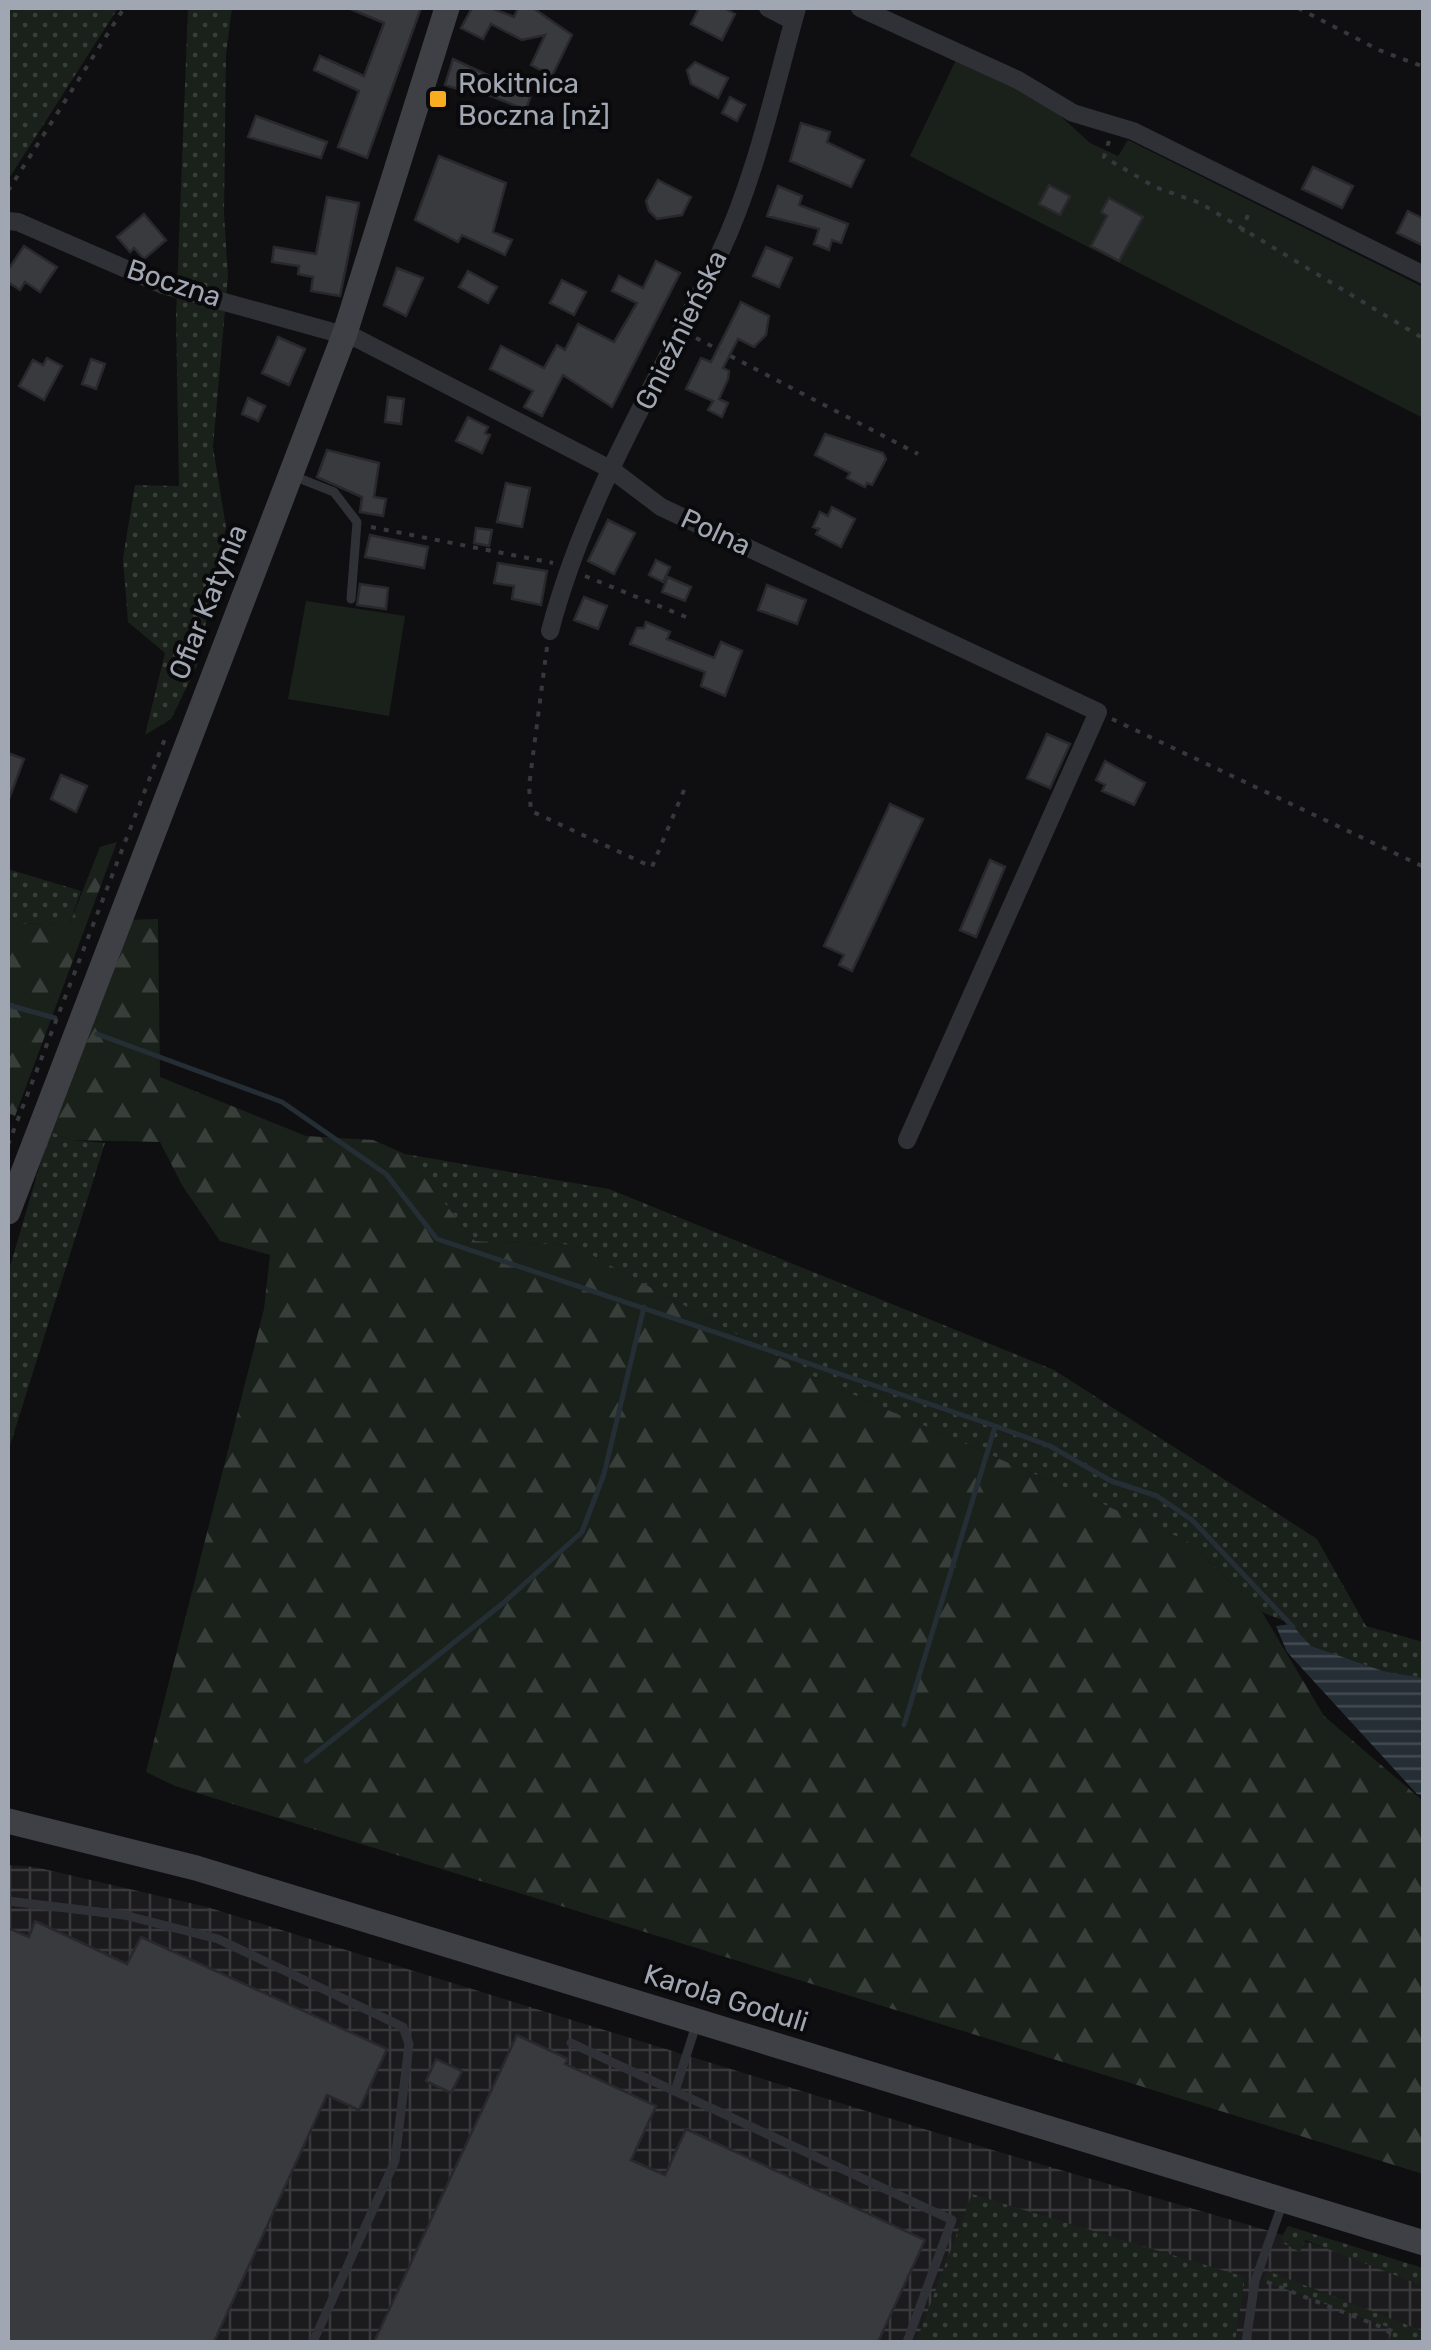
<svg xmlns="http://www.w3.org/2000/svg" width="1431" height="2350" viewBox="0 0 1431 2350" font-family="Rubik,sans-serif">
	<style>
		.industrial { fill: url(#industrial-grid) }
		.grass { fill: url(#grass-dots) }
		.forest { fill: url(#forest-firs) }
		.park { fill: #1a211a }
		.water { fill: url(#water-rules) }
		.lines { fill: none; stroke-linecap: round; stroke-linejoin: round }
		.stream { stroke: #262e35; stroke-width: 5 }
		.building { fill: #393a3e; stroke: #29292d; stroke-width: 2.5 }
		.path { stroke: #36383d; stroke-width: 4; stroke-dasharray: 5 8; stroke-linecap: butt }
		.lane { stroke: #303136; stroke-width: 9 }
		.street { stroke: #303136; stroke-width: 18 }
		.secondary { stroke: #3e4046; stroke-width: 25 }
		.poi-dot { fill: #f8ac20; stroke: #0a0a0c; stroke-width: 4 }
		.labels { text-anchor: middle; dominant-baseline: central; stroke-width: 8; stroke-linejoin: round; paint-order: stroke }
		.poi-label { font-size: 28px; fill: #a0a6b2; stroke: #0a0a0c; text-anchor: start }
		.street-label { font-size: 28px; fill: #a0a6b2; stroke: #0a0a0c }
	</style>
	<defs>
		<pattern id="industrial-grid" width="8" height="8" patternUnits="userSpaceOnUse" patternTransform="scale(2.5)"><rect width="8" height="8" fill="#1b1b1e"/><path d="M0 4h8M4 0v8" fill="none" stroke="#39393c"/></pattern>
		<pattern id="grass-dots" width="8" height="8" patternUnits="userSpaceOnUse" patternTransform="scale(2.5)"><rect width="8" height="8" fill="#1a211a"/><path d="M2 2h.1M6 6h.1" fill="none" stroke="#383e39" stroke-width="1.8" stroke-linecap="round"/></pattern>
		<pattern id="forest-firs" width="22" height="20" patternUnits="userSpaceOnUse" patternTransform="scale(2.5)"><rect width="22" height="20" fill="#1a211a"/><path d="M5 1l3.5 6h-7zM16 11l3.5 6h-7z" fill="#383e39"/></pattern>
		<pattern id="water-rules" width="6" height="5" patternUnits="userSpaceOnUse" patternTransform="scale(2.5)"><rect width="6" height="5" fill="#262e35"/><path d="M0 2.5h6" fill="none" stroke="#424950"/></pattern>
	</defs>
	<rect width="100%" height="100%" fill="#0f0f11"/>
	<!-- industrial -->
	<path class="industrial" d="M8 1865 35 1867 207 1907 989 2149 1423 2276V2342H8Z"/>
	<!-- grass -->
	<path class="grass" d="M8 8H118L8 180Z
		M188 8H232L226 54 224 214 228 276 213 447 226 527 197 666 171 719 145 735 165 653 128 622 123 558 135 485 179 486 176 316Z
		M8 869 81 891 70 923 8 924Z
		M50 1131 71 1140 105 1143 8 1452V1273Z
		M405 1154 609 1189 1054 1370 1317 1539 1366 1626 1423 1642V1678L1383 1671 1311 1646 1291 1624 1262 1612 1187 1541 822 1381 573 1245 475 1241Z
		M972 2194 1245 2277 1235 2342H916Z
		M1288 2226 1423 2268V2286L1305 2240 1300 2252 1283 2243 1282 2236Z
		M1268 2271 1423 2331V2342H1388L1393 2329 1263 2281Z"/>
	<!-- forest -->
	<path class="forest" d="M117 842 15 1116 8 1113V924L70 923 100 847Z
		M158 919 160 1077 306 1136 373 1140 405 1154 475 1241 573 1245 822 1381 1187 1541 1262 1612 1324 1716 1423 1801V2174L175 1786 146 1772 264 1309 270 1255 220 1241 182 1185 160 1142 71 1140 50 1131 126 920Z"/>
	<!-- park -->
	<path class="park" d="M956 60 1041 98 1090 143 1118 156 1128 140 1423 287V418L910 156Z
		M306 601 405 616 389 716 288 699Z"/>
	<!-- water -->
	<path class="water" d="M1291 1624 1311 1646 1383 1671 1423 1678V1795L1417 1794 1287 1652 1276 1626Z"/>
	<g class="lines">
		<!-- stream -->
		<path class="stream" d="M8 1005 55 1018
			M97 1034 282 1102 386 1174 437 1239 995 1426 1050 1446 1111 1481 1157 1496 1192 1520 1293 1627
			M904 1725 995 1427
			M306 1761 502 1604 582 1532 604 1474 644 1307"/>
	</g>
	<!-- building -->
	<path class="building" d="M348 8H421L367 158 338 147 359 91 314 70 320 56 364 76 384 23Z
		M472 8H491L514 17 518 8H533L572 35 552 76 531 65 545 35 522 40 491 24 483 39 461 28Z
		M699 8H724L735 14 722 40 691 24Z
		M453 59 531 95 526 110 471 88 470 93 445 85Z
		M695 62 728 78 718 98 691 84 687 70Z
		M730 97 745 105 737 121 722 113Z
		M256 116 327 142 321 158 248 137Z
		M801 123 830 132 827 142 864 160 851 187 790 161Z
		M439 156 506 183 493 232 512 240 505 255 462 235 458 242 415 220Z
		M1313 167 1353 186 1342 208 1302 189Z
		M658 180 691 197 682 215 657 219 649 211 646 201Z
		M1049 185 1070 196 1060 215 1039 204Z
		M778 186 802 196 799 205 848 224 841 243 832 240 829 250 814 244 819 229 767 216Z
		M327 197 359 203 340 296 311 291 313 277 298 274 299 266 272 262 274 247 316 254Z
		M1109 198 1143 217 1119 261 1091 246 1107 216 1101 212Z
		M1408 211 1424 219V246L1397 233Z
		M144 214 166 240 144 259 134 248 130 252 117 237Z
		M24 246 57 267 40 292 25 282 20 290 8 282V270Z
		M766 247 792 258 779 287 753 276Z
		M656 261 680 273 612 407 563 375 542 416 524 407 533 391 490 369 501 346 544 368 557 345 565 350 578 324 614 342 637 303 612 291 619 276 643 288Z
		M397 268 423 278 406 316 384 305Z
		M468 271 497 287 488 303 459 287Z
		M562 280 586 292 574 315 550 303Z
		M741 302 769 316 766 335 754 347 738 339 723 368 729 371 728 379 719 399 728 403 722 417 708 410 713 401 686 389 701 358 711 362Z
		M278 337 305 349 289 385 262 373Z
		M47 358 62 366 44 400 19 386 33 360 43 365Z
		M91 359 105 364 96 389 82 384Z
		M388 397 404 399 401 424 385 422Z
		M248 398 265 406 258 421 242 414Z
		M468 417 488 427 485 433 490 435 482 453 456 441Z
		M825 434 883 453 886 459 872 485 867 483 865 487 847 478 850 473 815 455Z
		M327 450 379 463 374 497 386 499 383 516 360 512 362 497 317 477Z
		M506 483 530 488 522 527 497 522Z
		M832 507 855 519 841 547 816 534 819 529 813 527 820 512 828 516Z
		M608 520 635 533 614 574 588 561Z
		M476 528 492 530 489 546 474 543Z
		M370 535 428 547 424 568 365 557Z
		M656 560 670 567 663 582 649 575Z
		M498 563 547 571 541 605 512 599 514 586 494 583Z
		M668 577 691 587 685 601 662 592Z
		M360 584 388 588 386 609 357 605Z
		M767 585 806 600 797 624 758 610Z
		M584 597 607 606 598 629 574 620Z
		M646 622 670 632 667 639 714 658 721 642 742 651 725 696 701 686 705 672 630 644 637 628H644Z
		M1047 734 1070 744 1050 788 1027 778Z
		M8 753 24 759 9 799 8 798Z
		M1105 761 1145 783 1134 805 1102 791 1105 785 1096 780Z
		M61 775 87 786 76 812 51 799Z
		M890 804 923 819 852 971 839 965 844 955 824 946Z
		M990 860 1005 867 976 937 960 930Z
		M35 1921 127 1964 141 1937 387 2049 359 2110 327 2095 214 2342H8V1928L29 1937Z
		M517 2035 568 2059 565 2064 656 2106 631 2160 665 2175 686 2129 925 2240 878 2342H374Z
		M436 2059 462 2071 451 2093 426 2081Z"/>
	<g class="lines">
		<!-- path -->
		<path class="path" d="M1298 8 1379 50 1424 67
			M1109 141 1104 157 1155 187 1200 203 1424 339
			M8 191 124 8
			M1242 232 1250 209
			M696 338 918 454
			M371 527 553 563
			M585 576 686 617
			M547 647 529 786 531 811 652 867 687 783
			M1112 719 1424 867
			M8 1145 166 736
			M1267 2282 1389 2330 1385 2342"/>
		<!-- lane -->
		<path class="lane" d="M291 475 334 492 357 522 351 599
			M8 1901 124 1915 218 1939 403 2027 409 2044 395 2161 313 2342
			M571 2043 952 2220 907 2342
			M675 2091 697 2022
			M1246 2342 1255 2281 1283 2202"/>
		<!-- street -->
		<path class="street" d="M768 8 793 21
			M860 8 1018 80 1073 113 1133 131 1424 275
			M8 221 18 222 163 285 358 339 612 470 661 507 1098 712 907 1140
			M550 631C585 497 659 379 719 255 756 177 774 90 797 8"/>
		<!-- secondary -->
		<path class="secondary" d="M8 1212 345 333 447 8
			M8 1821 196 1868 1424 2243"/>
	</g>
	<!-- markers -->
	<rect class="poi-dot" x="428" y="89" width="20" height="20" rx="5"/>
	<g class="labels">
		<!-- poi labels -->
		<g class="poi-label">
			<text x="458" y="83">Rokitnica<tspan x="458" dy="32">Boczna [nż]</tspan></text>
		</g>
		<!-- street labels -->
		<g class="street-label">
			<text transform="translate(174 283) rotate(18)">Boczna</text>
			<text transform="translate(681 330) rotate(-64)">Gnieźnieńska</text>
			<text transform="translate(716 532) rotate(25)">Polna</text>
			<text transform="translate(208 602) rotate(-68)">Ofiar Katynia</text>
			<text transform="translate(726 1998) rotate(17)">Karola Goduli</text>
		</g>
	</g>
	<!-- border -->
	<rect width="1431" height="2350" fill="none" stroke="#a0a6b2" stroke-width="20"/>
</svg>
